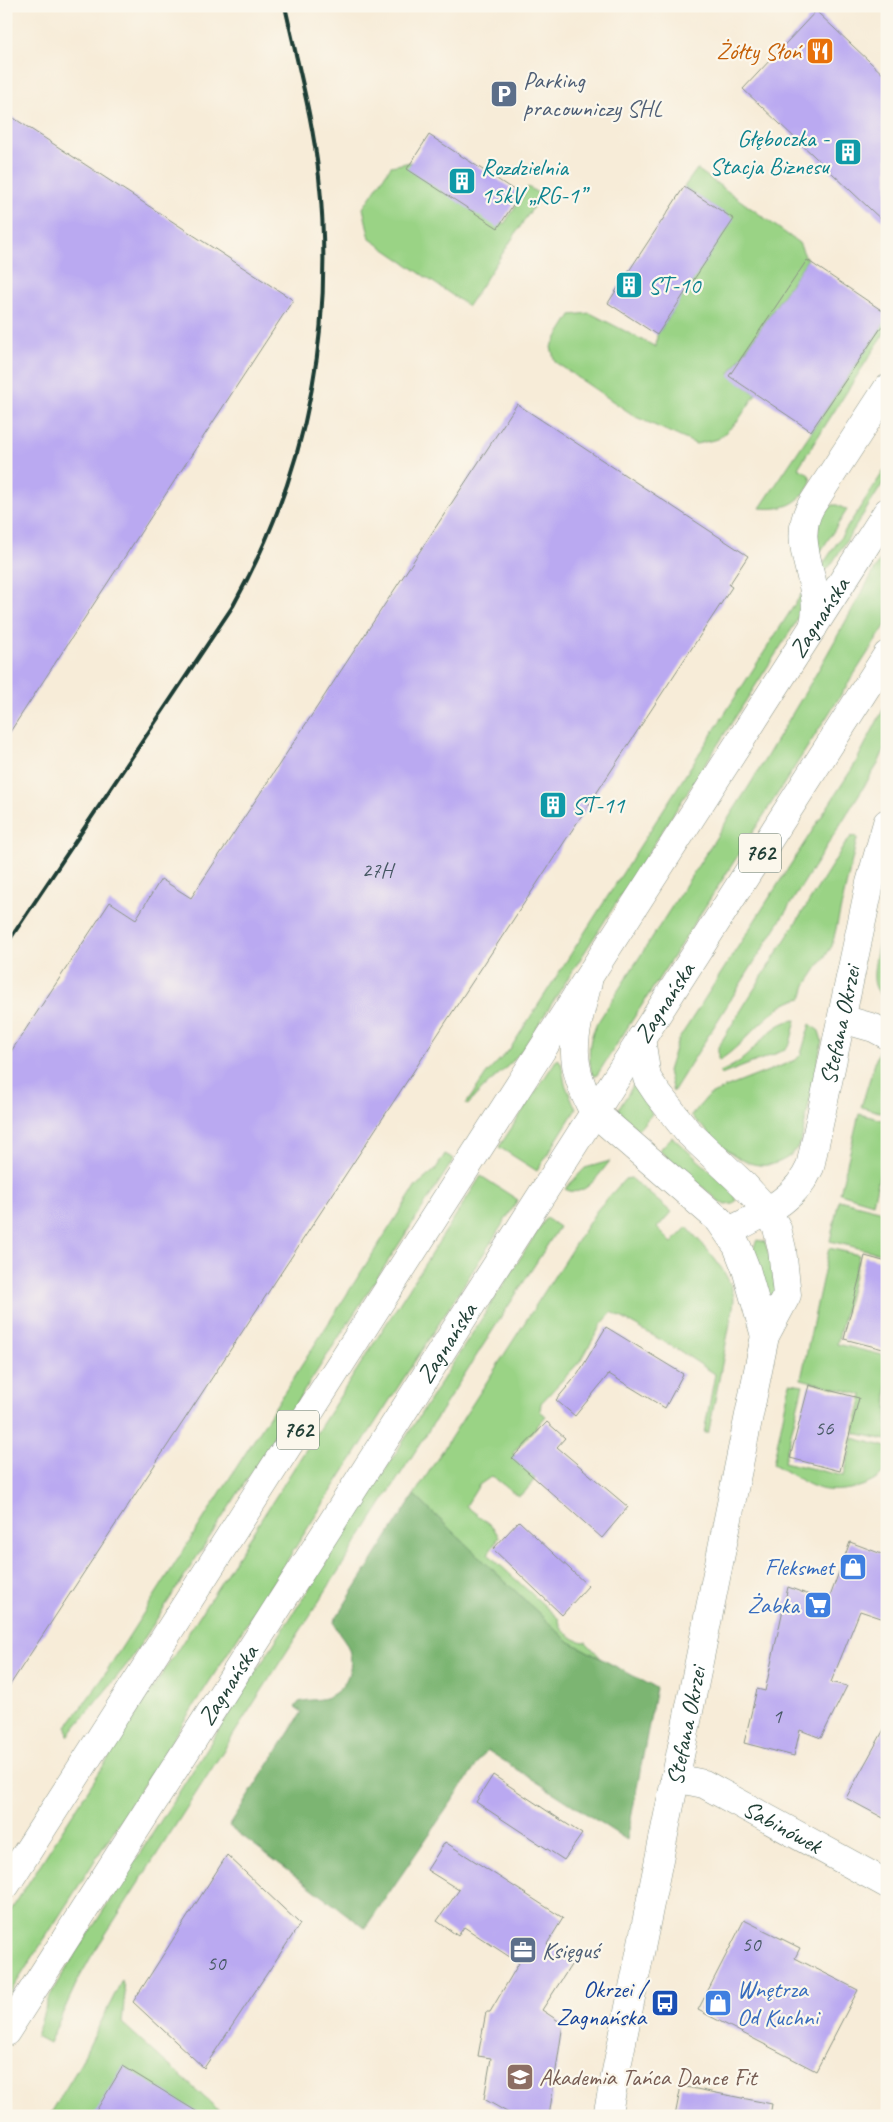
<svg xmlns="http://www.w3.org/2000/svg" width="893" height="2122" viewBox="0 0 893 2122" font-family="Caveat,sans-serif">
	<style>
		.green { fill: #9ad385; stroke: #5c885c }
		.forest { fill: #7bb572; stroke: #4d7953 }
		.building { fill: #baa9f1 }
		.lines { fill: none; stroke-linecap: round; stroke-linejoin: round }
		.minor-casing { stroke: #8b9486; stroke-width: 29 }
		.major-casing { stroke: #8b9486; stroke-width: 29 }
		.minor { stroke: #fff; stroke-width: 28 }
		.major { stroke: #fff; stroke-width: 28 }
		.rail { stroke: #1f3d34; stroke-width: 4 }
		.labels { text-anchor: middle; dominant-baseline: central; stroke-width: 4.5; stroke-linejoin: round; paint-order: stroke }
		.number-label { font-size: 21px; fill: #465863 }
		.shield { fill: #fbf7ec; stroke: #61756b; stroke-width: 1 }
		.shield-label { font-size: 22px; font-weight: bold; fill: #1f3d34 }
		.food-label { font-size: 24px; fill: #c56008; stroke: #fbf7ec; text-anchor: end }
		.service-label { font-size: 24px; fill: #4e5e75; stroke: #fbf7ec; text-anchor: start }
		.culture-label { font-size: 24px; fill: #0d838f; stroke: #fbf7ec; text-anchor: start }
		.street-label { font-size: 24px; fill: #1f3d34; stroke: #fbf7ec }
		.shop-label { font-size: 24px; fill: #366cbe; stroke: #fbf7ec; text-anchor: end }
		.transit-label { font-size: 24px; fill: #164399; stroke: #fbf7ec; text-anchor: end }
		.education-label { font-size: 24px; fill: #785e54; stroke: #fbf7ec; text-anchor: start }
	</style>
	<rect width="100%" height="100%" fill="#fbf7ec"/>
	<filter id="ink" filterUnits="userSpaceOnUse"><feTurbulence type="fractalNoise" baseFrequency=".02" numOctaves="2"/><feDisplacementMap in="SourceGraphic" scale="10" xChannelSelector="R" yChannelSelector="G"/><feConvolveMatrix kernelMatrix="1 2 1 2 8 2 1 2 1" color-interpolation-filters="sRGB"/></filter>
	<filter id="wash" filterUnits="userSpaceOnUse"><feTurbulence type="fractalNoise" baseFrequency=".0096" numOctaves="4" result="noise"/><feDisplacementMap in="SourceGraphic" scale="20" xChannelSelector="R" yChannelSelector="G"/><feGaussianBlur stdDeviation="1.12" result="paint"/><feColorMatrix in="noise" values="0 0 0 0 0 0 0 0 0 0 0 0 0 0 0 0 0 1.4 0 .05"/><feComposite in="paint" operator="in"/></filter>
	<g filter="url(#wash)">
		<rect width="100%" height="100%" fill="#f7ecd8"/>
		<!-- green -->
		<path class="green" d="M411 162 504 224 528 187 541 195 468 306 370 239 363 208 391 166Z
			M697 169 799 243 807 260 729 375 756 394 737 422 718 439 696 444 636 417 555 362 551 347 571 315 590 313 656 347 657 335 733 219 684 187Z
			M887 319V329L798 468C802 470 809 473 810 477 812 481 810 484 808 488 796 506 781 510 760 508Z
			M887 466V477L831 565 823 573 820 569Z
			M833 505H837L847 510 819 554C817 536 815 516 833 505Z
			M887 548V623L599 1072 596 1076 592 1075C588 1056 588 1042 596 1025L751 783 816 674Z
			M802 593 803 604 795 624 524 1047C509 1070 484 1083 468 1105L466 1104 487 1073 510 1049Z
			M887 702V743L878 764 673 1092 668 1071 677 1042 855 764Z
			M852 836 857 837V839L832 946 806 985 802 998C769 1004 747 1044 718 1061V1047L847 841Z
			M887 910V1001C882 996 877 992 875 985 870 970 883 927 887 910Z
			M796 1020 790 1044 785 1050 721 1075 720 1072C729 1068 739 1063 746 1056 761 1042 775 1021 796 1020Z
			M810 1024 819 1031 822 1041 802 1137C798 1149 791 1157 779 1162 743 1177 715 1137 691 1116L708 1096 725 1088 796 1060 801 1054Z
			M879 1049 887 1053V1114L861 1107Z
			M557 1059 561 1062 565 1084 576 1109 537 1171 499 1147Z
			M637 1083 641 1086 652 1114 638 1130 618 1110 634 1084Z
			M859 1114 887 1121V1144L873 1203 840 1193Z
			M672 1137 733 1191 736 1201 733 1204 725 1205 720 1202 659 1150Z
			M445 1154 454 1159 129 1662 68 1736 67 1726 97 1686 416 1186 435 1170Z
			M610 1161C599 1174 584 1200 565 1189L585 1168Z
			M481 1176 518 1200 6 1999V1918Z
			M631 1178 671 1212 657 1228 672 1243 687 1227C702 1244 728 1270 733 1293 735 1299 733 1307 732 1313L709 1430 707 1433H704L715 1374 680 1351 612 1312 601 1325 582 1359 541 1403 540 1411 546 1416 513 1453C520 1462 529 1469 535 1479L524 1493 518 1496 492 1476 479 1485 466 1506 493 1527 499 1537 488 1554 559 1619C559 1630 574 1642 586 1642L602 1659 568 1641 414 1495 597 1210 625 1179Z
			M839 1200 887 1212 885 1231 887 1255 830 1241Z
			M546 1218 559 1227 91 1957 77 1982 49 2043 36 2036 48 2000 57 1983Z
			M757 1240 765 1242 772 1265 776 1293 768 1301 753 1249Z
			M829 1248 859 1255 837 1344 887 1356V1440L854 1433 863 1395 801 1379Z
			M790 1383 803 1385 784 1462 844 1476 853 1438 887 1447C887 1452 888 1460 887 1466 882 1486 839 1494 821 1489 808 1486 786 1471 773 1464Z
			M122 1980 125 1993 122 2023 225 2116H49L77 2070Z"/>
		<!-- forest -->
		<path class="forest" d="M414 1495 568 1641 656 1688 627 1840 487 1750 365 1928 229 1826 302 1712 295 1707 299 1702C309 1699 320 1701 330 1696 348 1687 356 1663 347 1645 343 1636 336 1632 334 1621Z"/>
		<g id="blocks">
			<!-- building -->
			<path class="building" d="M816 11 887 78V225L743 89Z
				M6 113 293 300 6 738Z
				M429 135 520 194 498 228 407 169Z
				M684 187 734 219 657 335 608 303Z
				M807 260 887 314V319L811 431 729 376Z
				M517 404 748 556 729 585 732 587 6 1691V1059L110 902 136 919 161 879 191 898Z
				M865 1256 887 1262V1350L844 1339Z
				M606 1327 683 1374 665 1408 609 1374 575 1416 556 1400 578 1374Z
				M809 1385 859 1398 840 1471 790 1458Z
				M547 1422 565 1438 557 1447 628 1507 602 1538 512 1458Z
				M519 1521 588 1586 562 1615 493 1549Z
				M850 1542 887 1556V1620L860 1611 831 1682 847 1686 821 1738 800 1730 794 1756 744 1743 757 1689 765 1691 788 1587 828 1602Z
				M887 1724V1820L846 1798Z
				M493 1775 582 1834 564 1860 476 1802Z
				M445 1842 563 1918 547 1944 573 1962 542 2010 563 2024 549 2116H514L484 2099 491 2058 478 2056 486 2012H490L519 1963 464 1927 458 1936 437 1921 459 1890 427 1870Z
				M227 1855 300 1924 204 2068 133 2002Z
				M744 1920 800 1948 795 1958 858 1990 816 2071 698 2010Z
				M123 2066 204 2116H93Z
				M681 2086 772 2104 770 2116H675Z"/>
		</g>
	</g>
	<g filter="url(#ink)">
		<use href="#blocks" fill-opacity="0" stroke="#8b9486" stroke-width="1"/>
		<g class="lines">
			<!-- minor casing -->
			<g class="minor-casing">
				<g id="minor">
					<path d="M813 628C826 585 788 546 811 506L887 389"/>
					<path d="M588 982C574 1036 565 1060 594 1112L719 1220 737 1246 746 1269 765 1336"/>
					<path d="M842 1019 874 1028 887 1035"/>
					<path id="s1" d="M728 1232C759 1215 795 1202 810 1167L870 883 887 823"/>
					<path id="s2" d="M675 1778 704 1784 887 1884"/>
					<path id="s3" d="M607 2116 765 1336 787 1295 782 1249 777 1228 767 1210 744 1185 687 1131 657 1093 647 1078 641 1038"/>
				</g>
			</g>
			<!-- major casing -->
			<g class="major-casing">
				<g id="major">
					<path id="s4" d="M6 1885 887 512"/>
					<path id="s5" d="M6 2032 887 655"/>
				</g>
			</g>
			<!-- minor -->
			<use href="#minor" class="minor"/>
			<!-- major -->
			<use href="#major" class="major"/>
			<!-- rail -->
			<path class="rail" d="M6 945 233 606C308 472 335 329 319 177 313 119 297 62 285 6"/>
		</g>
	</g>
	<!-- icons -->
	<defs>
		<g id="restaurant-square" transform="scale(1.4375)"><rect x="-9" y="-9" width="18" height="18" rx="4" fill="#e8710a" stroke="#fbf7ec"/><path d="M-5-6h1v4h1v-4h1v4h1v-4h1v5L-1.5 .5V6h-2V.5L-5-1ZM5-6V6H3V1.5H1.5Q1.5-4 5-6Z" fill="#fff"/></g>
		<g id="parking-square" transform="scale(1.4375)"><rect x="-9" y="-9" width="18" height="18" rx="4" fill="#5c6f8a" stroke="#fbf7ec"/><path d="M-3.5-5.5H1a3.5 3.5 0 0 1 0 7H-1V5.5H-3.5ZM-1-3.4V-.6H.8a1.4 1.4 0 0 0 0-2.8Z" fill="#fff"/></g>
		<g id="building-square" transform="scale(1.4375)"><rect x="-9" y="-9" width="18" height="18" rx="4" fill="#0f9aa8" stroke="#fbf7ec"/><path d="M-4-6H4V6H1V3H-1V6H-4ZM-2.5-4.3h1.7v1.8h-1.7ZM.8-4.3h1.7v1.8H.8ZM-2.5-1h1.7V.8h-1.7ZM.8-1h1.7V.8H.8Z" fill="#fff"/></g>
		<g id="shop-square" transform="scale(1.4375)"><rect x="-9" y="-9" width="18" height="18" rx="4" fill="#3f7fe0" stroke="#fbf7ec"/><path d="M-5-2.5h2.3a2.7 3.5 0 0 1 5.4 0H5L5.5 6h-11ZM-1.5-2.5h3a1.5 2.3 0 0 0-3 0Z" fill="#fff"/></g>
		<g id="supermarket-square" transform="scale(1.4375)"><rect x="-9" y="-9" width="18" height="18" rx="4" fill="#3f7fe0" stroke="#fbf7ec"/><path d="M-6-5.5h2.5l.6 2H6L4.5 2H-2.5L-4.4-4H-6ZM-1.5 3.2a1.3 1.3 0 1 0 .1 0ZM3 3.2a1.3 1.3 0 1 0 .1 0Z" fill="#fff"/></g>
		<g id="office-square" transform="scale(1.4375)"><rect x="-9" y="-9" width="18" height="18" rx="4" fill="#5c6f8a" stroke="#fbf7ec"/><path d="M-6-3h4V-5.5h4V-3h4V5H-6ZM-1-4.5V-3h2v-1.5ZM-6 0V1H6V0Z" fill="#fff"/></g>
		<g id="bus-square" transform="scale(1.4375)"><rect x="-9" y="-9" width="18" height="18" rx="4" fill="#1a4fb4" stroke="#fbf7ec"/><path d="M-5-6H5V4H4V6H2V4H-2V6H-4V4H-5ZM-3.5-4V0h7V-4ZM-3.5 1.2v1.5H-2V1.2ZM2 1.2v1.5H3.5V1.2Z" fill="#fff"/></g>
		<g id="school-square" transform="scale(1.4375)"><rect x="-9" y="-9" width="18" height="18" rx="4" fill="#8d6e63" stroke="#fbf7ec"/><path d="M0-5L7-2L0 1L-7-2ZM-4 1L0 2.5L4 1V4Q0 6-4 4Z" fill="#fff"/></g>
	</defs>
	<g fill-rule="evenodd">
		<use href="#restaurant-square" x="820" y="51"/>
		<use href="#parking-square" x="504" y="94"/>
		<use href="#building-square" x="848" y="152"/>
		<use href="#building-square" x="462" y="181"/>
		<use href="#building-square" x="629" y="285"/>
		<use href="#building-square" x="553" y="805"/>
		<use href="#shop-square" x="853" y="1567"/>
		<use href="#supermarket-square" x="818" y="1605"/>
		<use href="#office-square" x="523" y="1950"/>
		<use href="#bus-square" x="665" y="2003"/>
		<use href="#shop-square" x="718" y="2003"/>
		<use href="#school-square" x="520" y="2077"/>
	</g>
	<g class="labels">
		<!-- number labels -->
		<g class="number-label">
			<text x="377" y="870">27H</text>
			<text x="824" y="1428">56</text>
			<text x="777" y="1716">1</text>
			<text x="751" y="1944">50</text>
			<text x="216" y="1963">50</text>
		</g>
		<!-- shield labels -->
		<g class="shield">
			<rect x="739" y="833.5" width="42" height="39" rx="4"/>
			<rect x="277" y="1410.5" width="42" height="39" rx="4"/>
		</g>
		<g class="shield-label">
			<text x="760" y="853">762</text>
			<text x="298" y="1430">762</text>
		</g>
		<!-- food labels -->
		<g class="food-label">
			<text x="801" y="51">Żółty Słoń</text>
		</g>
		<!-- service labels -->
		<g class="service-label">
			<text x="523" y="80">Parking<tspan x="523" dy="28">pracowniczy SHL</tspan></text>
			<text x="542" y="1950">Księguś</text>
		</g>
		<!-- culture labels -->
		<g class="culture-label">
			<text x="829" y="138" text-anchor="end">Głęboczka -<tspan x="829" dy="28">Stacja Biznesu</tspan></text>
			<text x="481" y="167">Rozdzielnia<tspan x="481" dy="28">15kV „RG-1”</tspan></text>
			<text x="648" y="285">ST-10</text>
			<text x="572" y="805">ST-11</text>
		</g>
		<!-- street labels -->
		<g class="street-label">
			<text stroke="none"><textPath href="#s4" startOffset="1506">Zagnańska</textPath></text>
			<text stroke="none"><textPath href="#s5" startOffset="1222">Zagnańska</textPath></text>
			<text stroke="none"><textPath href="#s1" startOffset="252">Stefana Okrzei</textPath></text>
			<text stroke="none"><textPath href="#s5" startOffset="818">Zagnańska</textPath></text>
			<text stroke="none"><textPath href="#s5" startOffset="412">Zagnańska</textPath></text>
			<text stroke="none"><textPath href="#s3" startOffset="398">Stefana Okrzei</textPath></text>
			<text stroke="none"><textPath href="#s2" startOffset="119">Sabinówek</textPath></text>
		</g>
		<!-- shop labels -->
		<g class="shop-label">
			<text x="834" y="1567">Fleksmet</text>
			<text x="799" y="1605">Żabka</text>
			<text x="737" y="1989" text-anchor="start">Wnętrza<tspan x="737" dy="28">Od Kuchni</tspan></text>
		</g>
		<!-- transit labels -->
		<g class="transit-label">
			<text x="646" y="1989">Okrzei /<tspan x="646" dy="28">Zagnańska</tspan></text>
		</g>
		<!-- education labels -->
		<g class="education-label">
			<text x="539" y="2077">Akademia Tańca Dance Fit</text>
		</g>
	</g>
	<!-- margin -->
	<rect width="893" height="2122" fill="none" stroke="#fbf7ec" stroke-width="25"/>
</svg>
